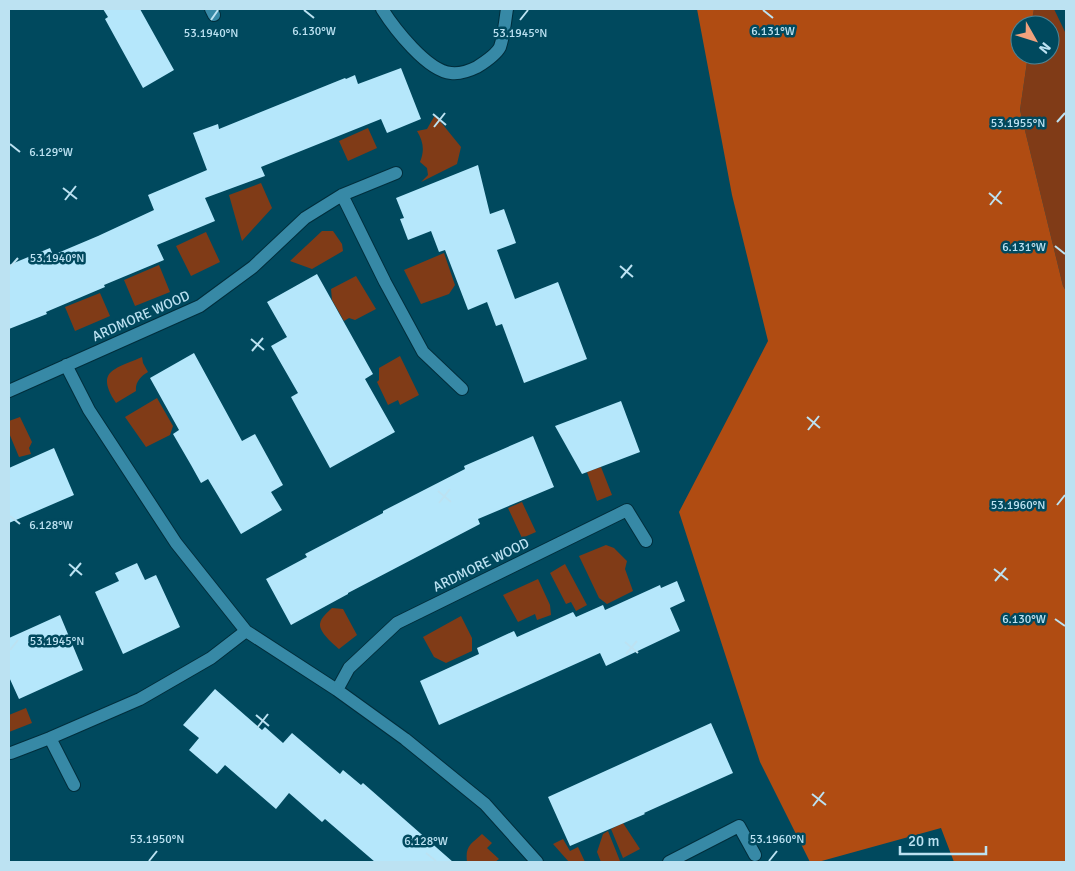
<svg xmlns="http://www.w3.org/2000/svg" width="1075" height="871" viewBox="0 0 1075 871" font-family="Signika,sans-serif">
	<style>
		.green { fill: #803b17 }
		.forest { fill: #b04c12 }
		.building { fill: #b5e7fb }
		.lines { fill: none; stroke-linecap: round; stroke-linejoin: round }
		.minor-casing { stroke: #002e3c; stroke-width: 14 }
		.minor { stroke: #3789a6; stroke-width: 12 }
		.ticks { fill: none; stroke: #bce2f2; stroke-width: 2 }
		.labels { text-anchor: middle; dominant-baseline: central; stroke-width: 5; stroke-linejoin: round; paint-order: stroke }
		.street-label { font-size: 14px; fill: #bce2f2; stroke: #00495e }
		.ticks-label { font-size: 12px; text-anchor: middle; fill: #bce2f2; stroke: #00495e; stroke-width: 5; stroke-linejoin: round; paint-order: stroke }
	</style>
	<rect width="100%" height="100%" fill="#00495e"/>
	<!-- green -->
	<path class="green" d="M1034 9H1054L1066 34V291L1063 286 1020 110 1028 55H1050V25H1031Z
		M435 115 461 147 457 164 421 182 428 175 427 168 420 162C425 150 423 141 417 131L427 129Z
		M368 128 377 148 348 161 339 141Z
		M261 183 272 208 242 241 229 195Z
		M322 231H333L342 244 343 251 312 269 290 261Z
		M206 232 220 262 191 276 176 246Z
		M444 253 455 285 449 294 421 304 404 270Z
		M159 265 170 292 135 306 124 280Z
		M356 276 376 309 355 320 349 318 344 321 332 300 331 289Z
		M100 293 110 316 75 331 65 307Z
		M400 356 419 395 400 405 398 400 388 405 377 382 379 380V368Z
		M142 357 143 363 148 372C141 376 135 382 136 391L116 403C94 370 116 369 142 357Z
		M157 398 173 426 170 435 146 447 125 417Z
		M20 417 32 442 29 448 31 454 19 457 9 433V421Z
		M601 467 612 495 597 501 587 472Z
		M522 502 536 532 522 538 508 508Z
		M606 545 614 548 627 561 625 569 633 591 607 604 599 598 579 556Z
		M565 564 587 605 576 611 571 602 566 604 550 573Z
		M538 579 550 605 551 615 537 620 535 614 518 622 503 595Z
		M332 608 343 609 357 635 339 649C333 644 319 632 320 624 321 617 328 612 332 608Z
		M461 616 472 638V651L446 663 434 657 423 637Z
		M26 708 32 723 9 732V715Z
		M623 823 640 849 623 858 611 829Z
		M608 831 620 861 618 862H601L597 852 603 834Z
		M482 834 492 843 487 848 499 859 495 862H467C465 846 471 844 482 834Z
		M563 839 570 851 578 847 585 862H569L553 844Z"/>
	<!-- forest -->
	<path class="forest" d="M697 9H1034L1031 25H1020V55H1028L1020 110 1063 286 1066 291V862H954L941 828 818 862H810L760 762 679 512 768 341 732 195Z"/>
	<!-- building -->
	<path class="building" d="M103 9H140L174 70 143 88 105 19 108 17Z
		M401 68 421 119 387 133 381 119 261 167 265 176 205 198 215 221 157 245 164 260 104 285 105 287 46 312 47 314 9 329V265L50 248 53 255 98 236 154 210 148 195 207 170 193 133 218 124 219 129 345 78 346 79 355 75 358 84Z
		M478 165 490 214 504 209 516 243 497 250 515 299 558 282 587 359 524 383 502 324 496 326 487 302 468 310 445 250 439 252 431 231 408 240 400 219 404 218 396 198Z
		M317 274 373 374 365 379 395 432 330 468 291 397 298 393 271 346 287 337 267 302Z
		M194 353 242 441 255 434 283 485 271 492 282 510 241 534 208 479 201 483 191 465 173 434 179 430 150 378Z
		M621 401 640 452 582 474 555 426Z
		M533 436 554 487 478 519 480 524 348 593V594L291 625 266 579 307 557 305 554 383 513V511L465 469 464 466Z
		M54 448 74 495 9 523V468Z
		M137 563 145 580 156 575 180 627 123 654 95 592 119 581 115 573Z
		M677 581 685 601 670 608 680 631 606 666 600 653 439 725 420 681 479 654 477 648 514 631 517 637 573 612 576 617 603 605 605 610 660 585 661 588Z
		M60 615 83 670 19 699 9 677V638Z
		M215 689 262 730 265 727 283 743 292 733 340 774 343 770 361 785 363 783 453 862H375L325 819 322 822 289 793 276 809 225 765 217 774 189 750 199 738 183 725Z
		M711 723 733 773 644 813 645 814 570 846 548 797Z"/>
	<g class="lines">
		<!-- minor casing -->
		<g class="minor-casing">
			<path id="minor" d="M211 9 214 15
				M382 9C394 28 427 71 451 73 460 74 469 71 477 67 485 62 496 55 500 47 504 35 505 21 507 9
				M342 195 385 282 423 352 462 389
				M66 365 89 410 176 543 246 631 337 690 405 739 485 804 537 862
				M9 391 200 306 253 267 305 218 342 195 396 173
				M337 690 349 668 397 623 627 510 646 541
				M50 738 74 785
				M11 753 50 738 140 699 211 658 246 631
				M669 862 739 826 755 855"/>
		</g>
		<!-- minor -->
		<use href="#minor" class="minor"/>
	</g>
	<!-- ticks -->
	<path class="ticks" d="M304 10 314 18M763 10 773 18M211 20 218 10M520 20 528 10M433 114 446 125M1057 122 1065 113M434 127 445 113M10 144 20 152M63 188 77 199M989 193 1002 204M65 200 76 186M990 205 1001 191M1055 246 1065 254M620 266 633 277M10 267 18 258M621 278 632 265M251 339 264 350M252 351 263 338M807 417 820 428M808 430 819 416M438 491 451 502M439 503 450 489M1057 505 1065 495M10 516 20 524M69 564 82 575M994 569 1008 580M70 576 81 563M995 581 1006 568M1055 619 1065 626M625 642 638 653M10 650 18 640M626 654 637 641M256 715 269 726M257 728 268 714M812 794 826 805M813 806 824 792M426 853 436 861M149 861 157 851M769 861 777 851"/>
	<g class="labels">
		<!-- street labels -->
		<g class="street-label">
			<text transform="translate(141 316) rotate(-24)">ARDMORE WOOD</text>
			<text transform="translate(481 565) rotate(-26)">ARDMORE WOOD</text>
		</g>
	</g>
	<g class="ticks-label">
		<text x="314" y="35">6.130°W</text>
		<text x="773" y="35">6.131°W</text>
		<text x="211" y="37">53.1940°N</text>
		<text x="520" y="37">53.1945°N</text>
		<text x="1018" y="127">53.1955°N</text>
		<text x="51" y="156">6.129°W</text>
		<text x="1024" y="251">6.131°W</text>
		<text x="57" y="262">53.1940°N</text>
		<text x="1018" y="509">53.1960°N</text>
		<text x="51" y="529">6.128°W</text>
		<text x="1024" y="623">6.130°W</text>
		<text x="57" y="645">53.1945°N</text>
		<text x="157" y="843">53.1950°N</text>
		<text x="777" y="843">53.1960°N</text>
		<text x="426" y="845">6.128°W</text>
	</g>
	<!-- border -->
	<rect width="1075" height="871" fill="none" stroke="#bce2f2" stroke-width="20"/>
	<!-- north arrow -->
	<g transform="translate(1035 40) rotate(129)"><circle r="24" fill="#00495e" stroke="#4b8699"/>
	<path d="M0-4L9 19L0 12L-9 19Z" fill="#f1a17d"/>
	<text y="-8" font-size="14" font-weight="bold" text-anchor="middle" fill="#bce2f2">N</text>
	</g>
	<!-- scale -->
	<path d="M900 846v8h86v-8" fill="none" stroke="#bce2f2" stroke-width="2.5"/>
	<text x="908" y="846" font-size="15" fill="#bce2f2" stroke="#00495e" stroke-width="4" paint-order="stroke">20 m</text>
</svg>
